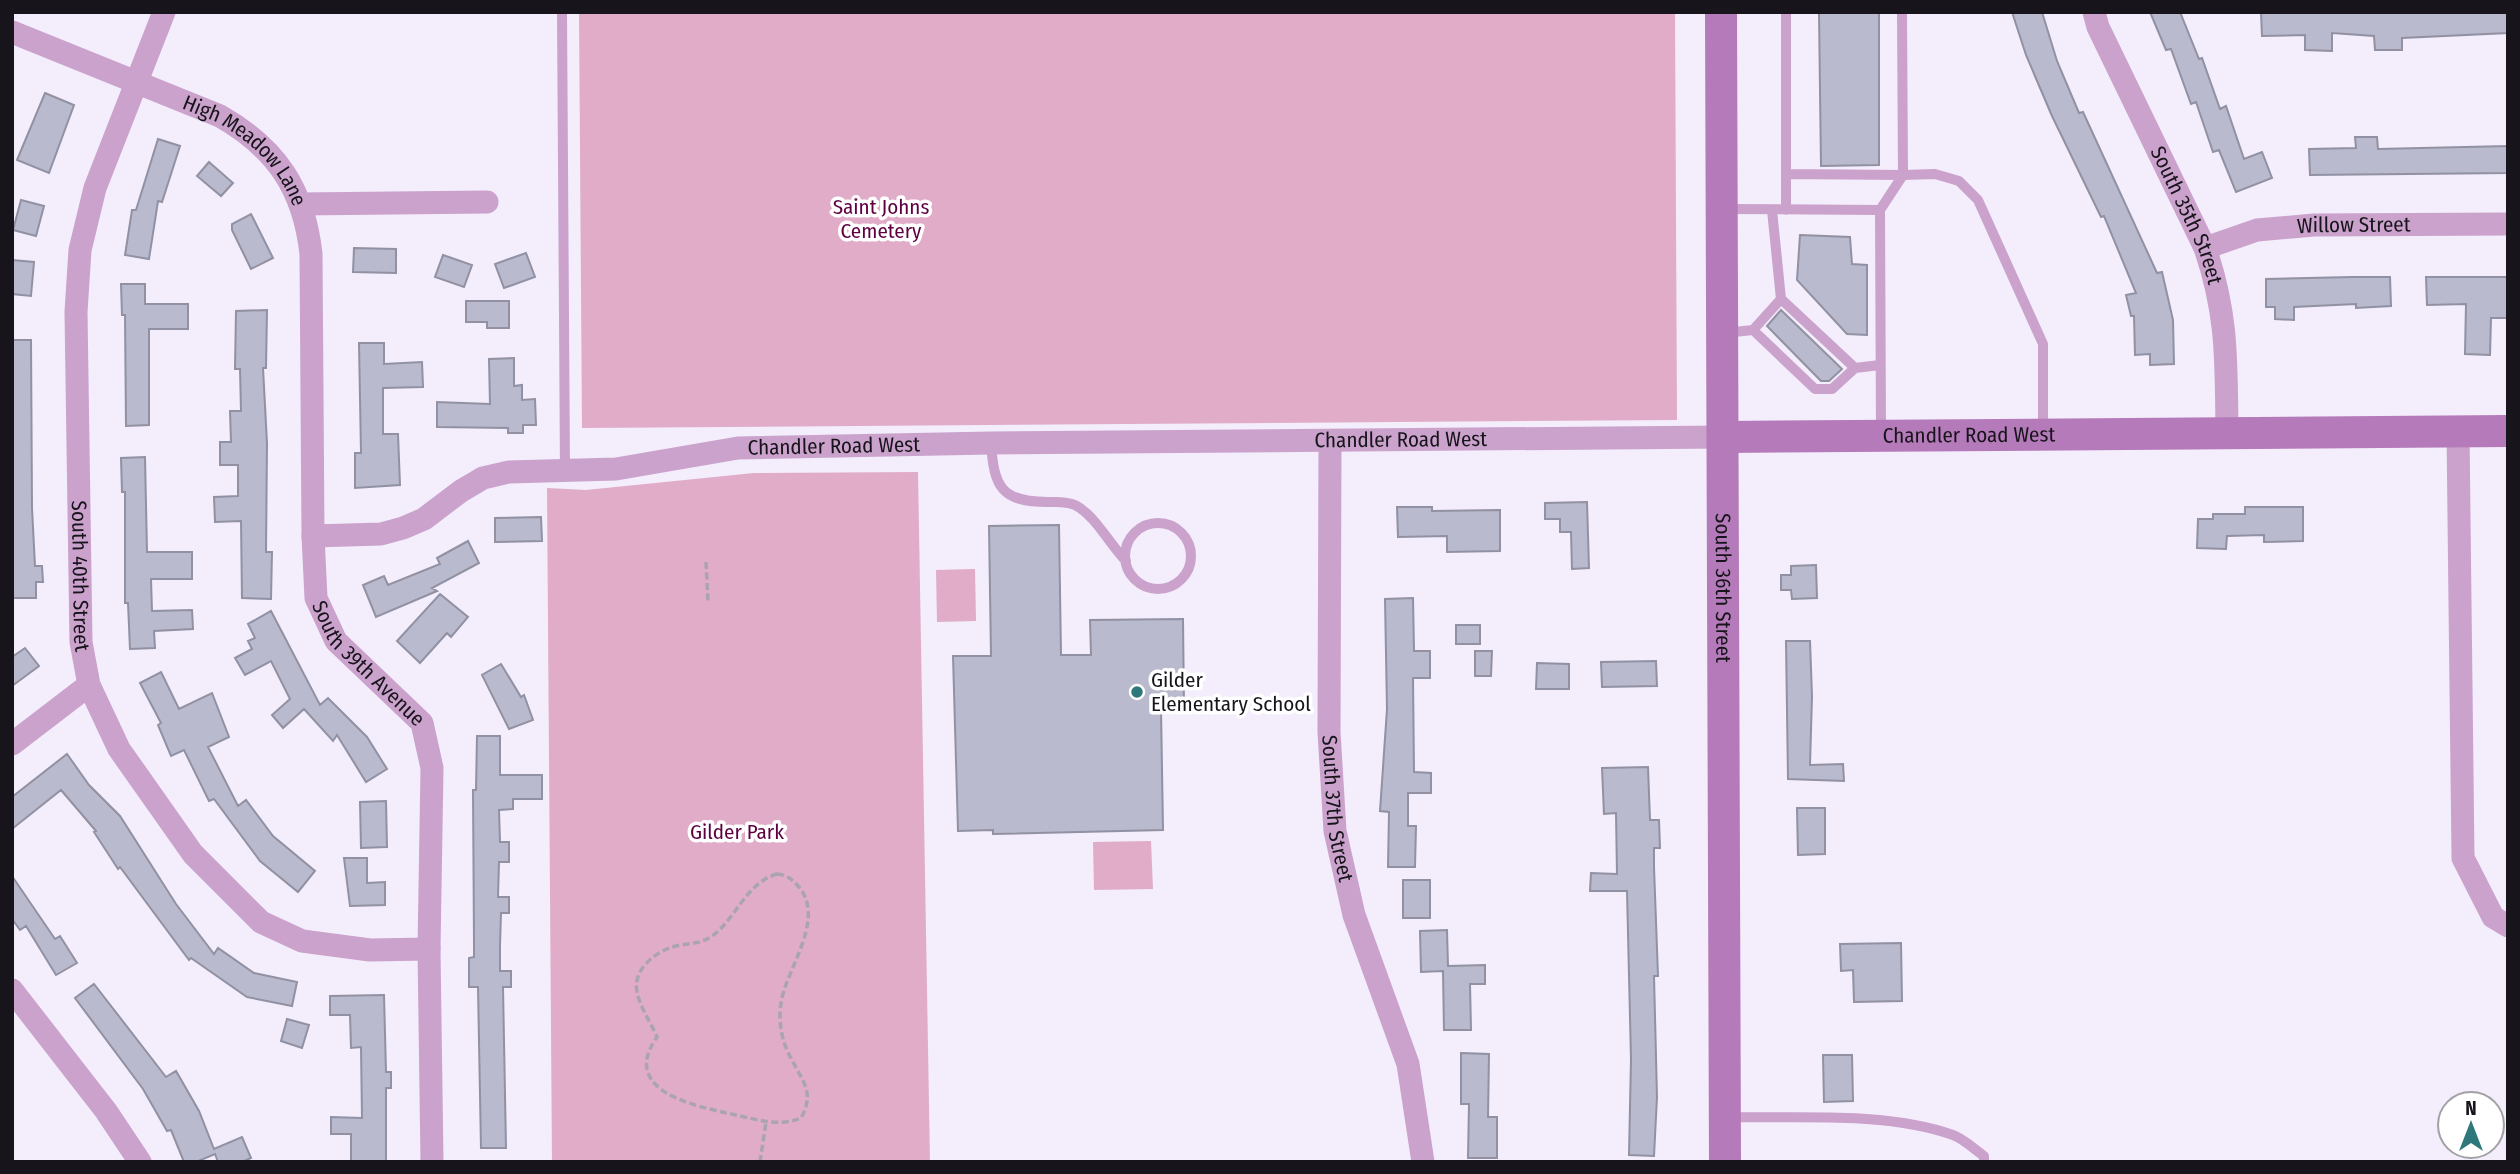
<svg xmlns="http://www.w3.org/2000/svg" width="2520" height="1174" viewBox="0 0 2520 1174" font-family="'Fira Sans Condensed',sans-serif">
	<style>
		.green { fill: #e0acc8 }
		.building { fill: #b9bacd; stroke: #9191a3; stroke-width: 2 }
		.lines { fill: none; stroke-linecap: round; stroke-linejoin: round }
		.path { stroke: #a9a4b0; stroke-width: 3.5; stroke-dasharray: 7 3.5; stroke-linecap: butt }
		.service { stroke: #caa2cc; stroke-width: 10 }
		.minor { stroke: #caa2cc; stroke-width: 23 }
		.secondary { stroke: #b57ab9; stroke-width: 32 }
		.poi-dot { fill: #2e787c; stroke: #fff; stroke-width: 2.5 }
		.labels { text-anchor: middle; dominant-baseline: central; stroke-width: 7; stroke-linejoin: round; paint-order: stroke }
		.street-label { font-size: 21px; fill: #17141b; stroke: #fff }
		.park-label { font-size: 21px; fill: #5d0141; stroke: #fff }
		.poi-label { font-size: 21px; fill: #17141b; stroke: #fff; text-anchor: start }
	</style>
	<rect width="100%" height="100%" fill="#f3edfc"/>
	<!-- green -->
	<path class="green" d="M579 12H1675L1677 420 582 428Z
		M918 472 930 1162H552L547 488 586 490 754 473Z
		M975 569 976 621 937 622 936 570Z
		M1151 841 1153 889 1094 890 1093 842Z"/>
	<!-- building -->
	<path class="building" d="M1819 12H1879V165L1821 166Z
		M2012 12H2042L2057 61 2079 113 2083 112 2157 273 2162 272 2173 320 2174 364 2150 365V354L2135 355 2134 316H2131L2126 295 2136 293 2104 216 2101 217 2052 116 2026 55Z
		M2150 12H2180L2199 59 2202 58 2220 109 2226 106 2244 159 2262 152 2272 178 2236 192 2219 150 2213 152 2196 102 2191 104 2171 49 2166 50Z
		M2261 12H2508V33L2402 38V50H2375L2374 36 2332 33V51L2305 50V35L2262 36Z
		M45 93 74 105 49 173 17 160Z
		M2355 137H2377L2378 149 2508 146V173L2310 175 2309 149 2356 148Z
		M158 139 180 146 162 202 158 201 149 259 125 255 132 210H136Z
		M209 162 233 183 221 196 197 176Z
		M21 200 44 206 36 236 13 230Z
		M251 214 273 258 251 269 232 230V224Z
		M1800 235 1850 237 1852 264 1867 265V335L1847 334 1797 280Z
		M354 248 396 249V273L353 272Z
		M526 253 535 277 504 288 495 264Z
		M443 255 472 265 464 287 435 277Z
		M12 260 34 262 31 296 12 294Z
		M2352 277H2390L2391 306 2356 308V304L2294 307V320L2275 319V307H2266V279Z
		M2426 277H2508V318H2491L2490 355 2465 354 2466 304 2427 305Z
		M121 284H145V304H188V329H149V425L126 426 125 315H122Z
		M466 301H509V328H487V322H466Z
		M267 310 266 368H263L267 443 266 552H272L271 599 242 598 241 521 215 522 214 497 238 496V465H220V442H231L230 411H241L240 369H235L236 311Z
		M1781 310 1842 369 1829 381H1821L1767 326Z
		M12 340H31L32 508 35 566H42L43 582H36V598H12Z
		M359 343H384V364L422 362 423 387 383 388V434H398L400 485 355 488V453H361Z
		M514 358V386L522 385V400L535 399 536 425H523V433H508V428L437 427V402L490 404 489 359Z
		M145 457 147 552H192V579H151L152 611 192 610 193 629 154 631 155 648 130 649 128 603H125V492H122L121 458Z
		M1587 502 1589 568 1572 569 1571 532H1560V519H1545V503Z
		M1397 507H1432V511L1500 510V551L1447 552V536L1398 537Z
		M2245 507H2303V541L2264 542V535L2227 536 2226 549 2197 548 2198 519H2213V514H2245Z
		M541 517 542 541 495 542V518Z
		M1059 525 1061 655H1091L1090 620 1183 619 1184 709H1161L1163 830 993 834V830L958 831 953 656H991L989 526Z
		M468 541 479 563 432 588 437 591 376 617 363 585 384 576 388 585 440 564 437 558Z
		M1816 565 1817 598 1792 599 1791 590H1781V575H1791V566Z
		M440 594 468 617 451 637 447 633 420 663 397 641Z
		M1413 598 1414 651H1430V678H1413L1414 772 1431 773V793H1408V826H1416L1415 867H1388L1389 812 1380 811 1387 709 1385 599Z
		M271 611 320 705 328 698 367 737 387 769 366 782 337 735 333 741 304 709 283 728 272 715 290 699 271 661 245 675 235 658 252 649 248 641 255 638 248 624Z
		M1456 625H1480V644H1456Z
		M1786 641H1810L1812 696 1810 765 1843 764 1844 781 1788 779Z
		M25 648 39 666 12 686V657Z
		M1475 651H1492L1491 676H1475Z
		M1656 661 1657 686 1602 687 1601 662Z
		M1537 663 1569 664V689H1536Z
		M501 664 521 697 524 695 533 720 509 729 482 675Z
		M161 672 179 709 212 693 229 737 208 747 238 806 246 800 273 836 315 871 298 892 260 861 214 799 209 801 184 750 171 756 158 725 161 723 140 683Z
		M477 736H500V775H542V799H513V809L499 810 500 842H509V862H499L498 897H509V913H501L500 945V971H511V987H503L506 1148H481L478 987H469V958L474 957V941L473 790H476Z
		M67 754 89 785 120 816 176 904 214 954 218 948 254 973 297 982 292 1006 247 997 191 958 189 960 120 867 118 869 94 832 96 831 61 790 12 829V797Z
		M1648 767 1650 820H1659L1660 848H1654V867L1658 976H1654L1657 1097 1654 1156 1629 1155 1631 1059 1627 891H1590L1591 873 1617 874 1616 813 1604 814 1602 768Z
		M386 801 387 847 361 848 360 802Z
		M1797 808H1825V854L1798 855Z
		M344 858H367V883L385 882V905L350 906Z
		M12 876 55 939 60 936 77 963 56 975 26 926 20 930 12 919Z
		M1403 880H1430V918H1403Z
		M1447 930 1448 966 1485 965V984H1470L1471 1030H1444L1443 971 1421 972 1420 931Z
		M1901 943 1902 1001 1854 1002 1853 970 1841 971 1840 944Z
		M94 984 166 1077 176 1071 199 1111 214 1149 242 1137 251 1158 242 1162H218L215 1154 196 1162H184L171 1130 167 1131 143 1089 75 998Z
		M384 995 386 1072H391V1088H386V1162H351V1134H331V1117L362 1118 361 1047 351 1048 350 1015H330V996Z
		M287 1019 309 1025 302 1048 281 1041Z
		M1461 1053 1489 1054 1488 1117H1497V1158H1468L1469 1104H1461Z
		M1823 1055H1852L1853 1101 1824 1102Z"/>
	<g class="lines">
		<!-- path -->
		<path class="path" d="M706 562 708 602
			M777 874C787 875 792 879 799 887 826 920 786 969 781 1003 778 1023 782 1043 792 1060 803 1082 815 1093 801 1118 777 1128 752 1118 727 1113 690 1105 620 1089 657 1037 651 1023 640 1007 637 992 632 967 660 948 681 945 695 943 704 943 716 933 737 915 748 882 777 874Z
			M760 1162 766 1122"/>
		<!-- service -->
		<path class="service" d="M562 12 565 470
			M1786 12V210
			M1902 12 1903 175 1935 174 1959 181 1978 200 2043 344V431
			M1786 174 1903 175
			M1726 209 1880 210 1881 431
			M1880 210 1903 175
			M1781 299 1855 368
			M1753 330 1781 299 1772 210
			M1724 333 1753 330 1815 389H1832L1855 368 1880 365
			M991 443C994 487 1001 502 1048 502 1057 502 1066 501 1075 505 1095 515 1110 545 1126 561
			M1125 556a33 33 0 1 1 66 0a33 33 0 1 1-66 0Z
			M1728 1117C1798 1119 1887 1111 1953 1135 1964 1139 1974 1149 1984 1156V1162"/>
		<!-- minor -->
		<g class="minor">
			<path id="s1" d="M164 12 95 188 80 250 76 312 81 642 89 685 119 749 193 854 261 922 302 941 370 950 429 949"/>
			<path id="s2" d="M2094 12 2098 27 2205 248C2228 315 2226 362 2227 431"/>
			<path id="s3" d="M12 32 220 116C276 148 304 189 311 254L313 536 316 598 336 641 422 723 432 768 429 949 432 1162"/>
			<path d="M300 204 487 202"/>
			<path id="s4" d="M2205 248 2257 230 2314 225 2508 224"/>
			<path d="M2458 431 2463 858 2493 917 2508 926"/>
			<path id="s5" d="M1330 443 1329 732 1335 831 1354 915 1408 1064 1423 1162"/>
			<path id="s6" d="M313 536 381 534 403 528 424 519 461 491 483 478 509 472 616 469 738 448 991 443 1724 437"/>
			<path d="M12 744 89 685"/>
			<path d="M12 990 106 1111 140 1162"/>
		</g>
		<!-- secondary -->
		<g class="secondary">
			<path id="s7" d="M1721 12 1725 1162"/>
			<path id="s8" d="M1724 437 2508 431"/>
		</g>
	</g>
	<!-- markers -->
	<circle class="poi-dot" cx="1137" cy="692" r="7"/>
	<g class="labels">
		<!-- street labels -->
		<g class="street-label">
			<text stroke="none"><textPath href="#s3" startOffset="266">High Meadow Lane</textPath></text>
			<text stroke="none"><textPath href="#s2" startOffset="224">South 35th Street</textPath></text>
			<text stroke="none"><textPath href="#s4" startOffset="152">Willow Street</textPath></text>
			<text stroke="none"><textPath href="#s8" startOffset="245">Chandler Road West</textPath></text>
			<text stroke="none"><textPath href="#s6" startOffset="1106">Chandler Road West</textPath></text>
			<text stroke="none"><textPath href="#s6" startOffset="539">Chandler Road West</textPath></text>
			<text stroke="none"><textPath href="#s1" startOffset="579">South 40th Street</textPath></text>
			<text stroke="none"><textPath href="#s7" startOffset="576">South 36th Street</textPath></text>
			<text stroke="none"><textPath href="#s3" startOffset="826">South 39th Avenue</textPath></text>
			<text stroke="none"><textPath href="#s5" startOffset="366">South 37th Street</textPath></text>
		</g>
		<!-- park labels -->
		<g class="park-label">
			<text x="881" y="207">Saint Johns<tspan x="881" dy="24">Cemetery</tspan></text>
			<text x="737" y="832">Gilder Park</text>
		</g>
		<!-- poi labels -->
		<g class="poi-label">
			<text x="1151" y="680">Gilder<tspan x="1151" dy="24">Elementary School</tspan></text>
		</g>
	</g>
	<!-- border -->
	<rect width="2520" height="1174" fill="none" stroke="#17141b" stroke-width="28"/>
	<!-- north arrow -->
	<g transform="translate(2471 1125)"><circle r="33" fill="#ffffff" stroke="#a2a1a4" stroke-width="2"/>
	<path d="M0-5L12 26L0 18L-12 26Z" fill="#2e787c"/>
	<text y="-10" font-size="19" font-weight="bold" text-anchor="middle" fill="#17141b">N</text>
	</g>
</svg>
